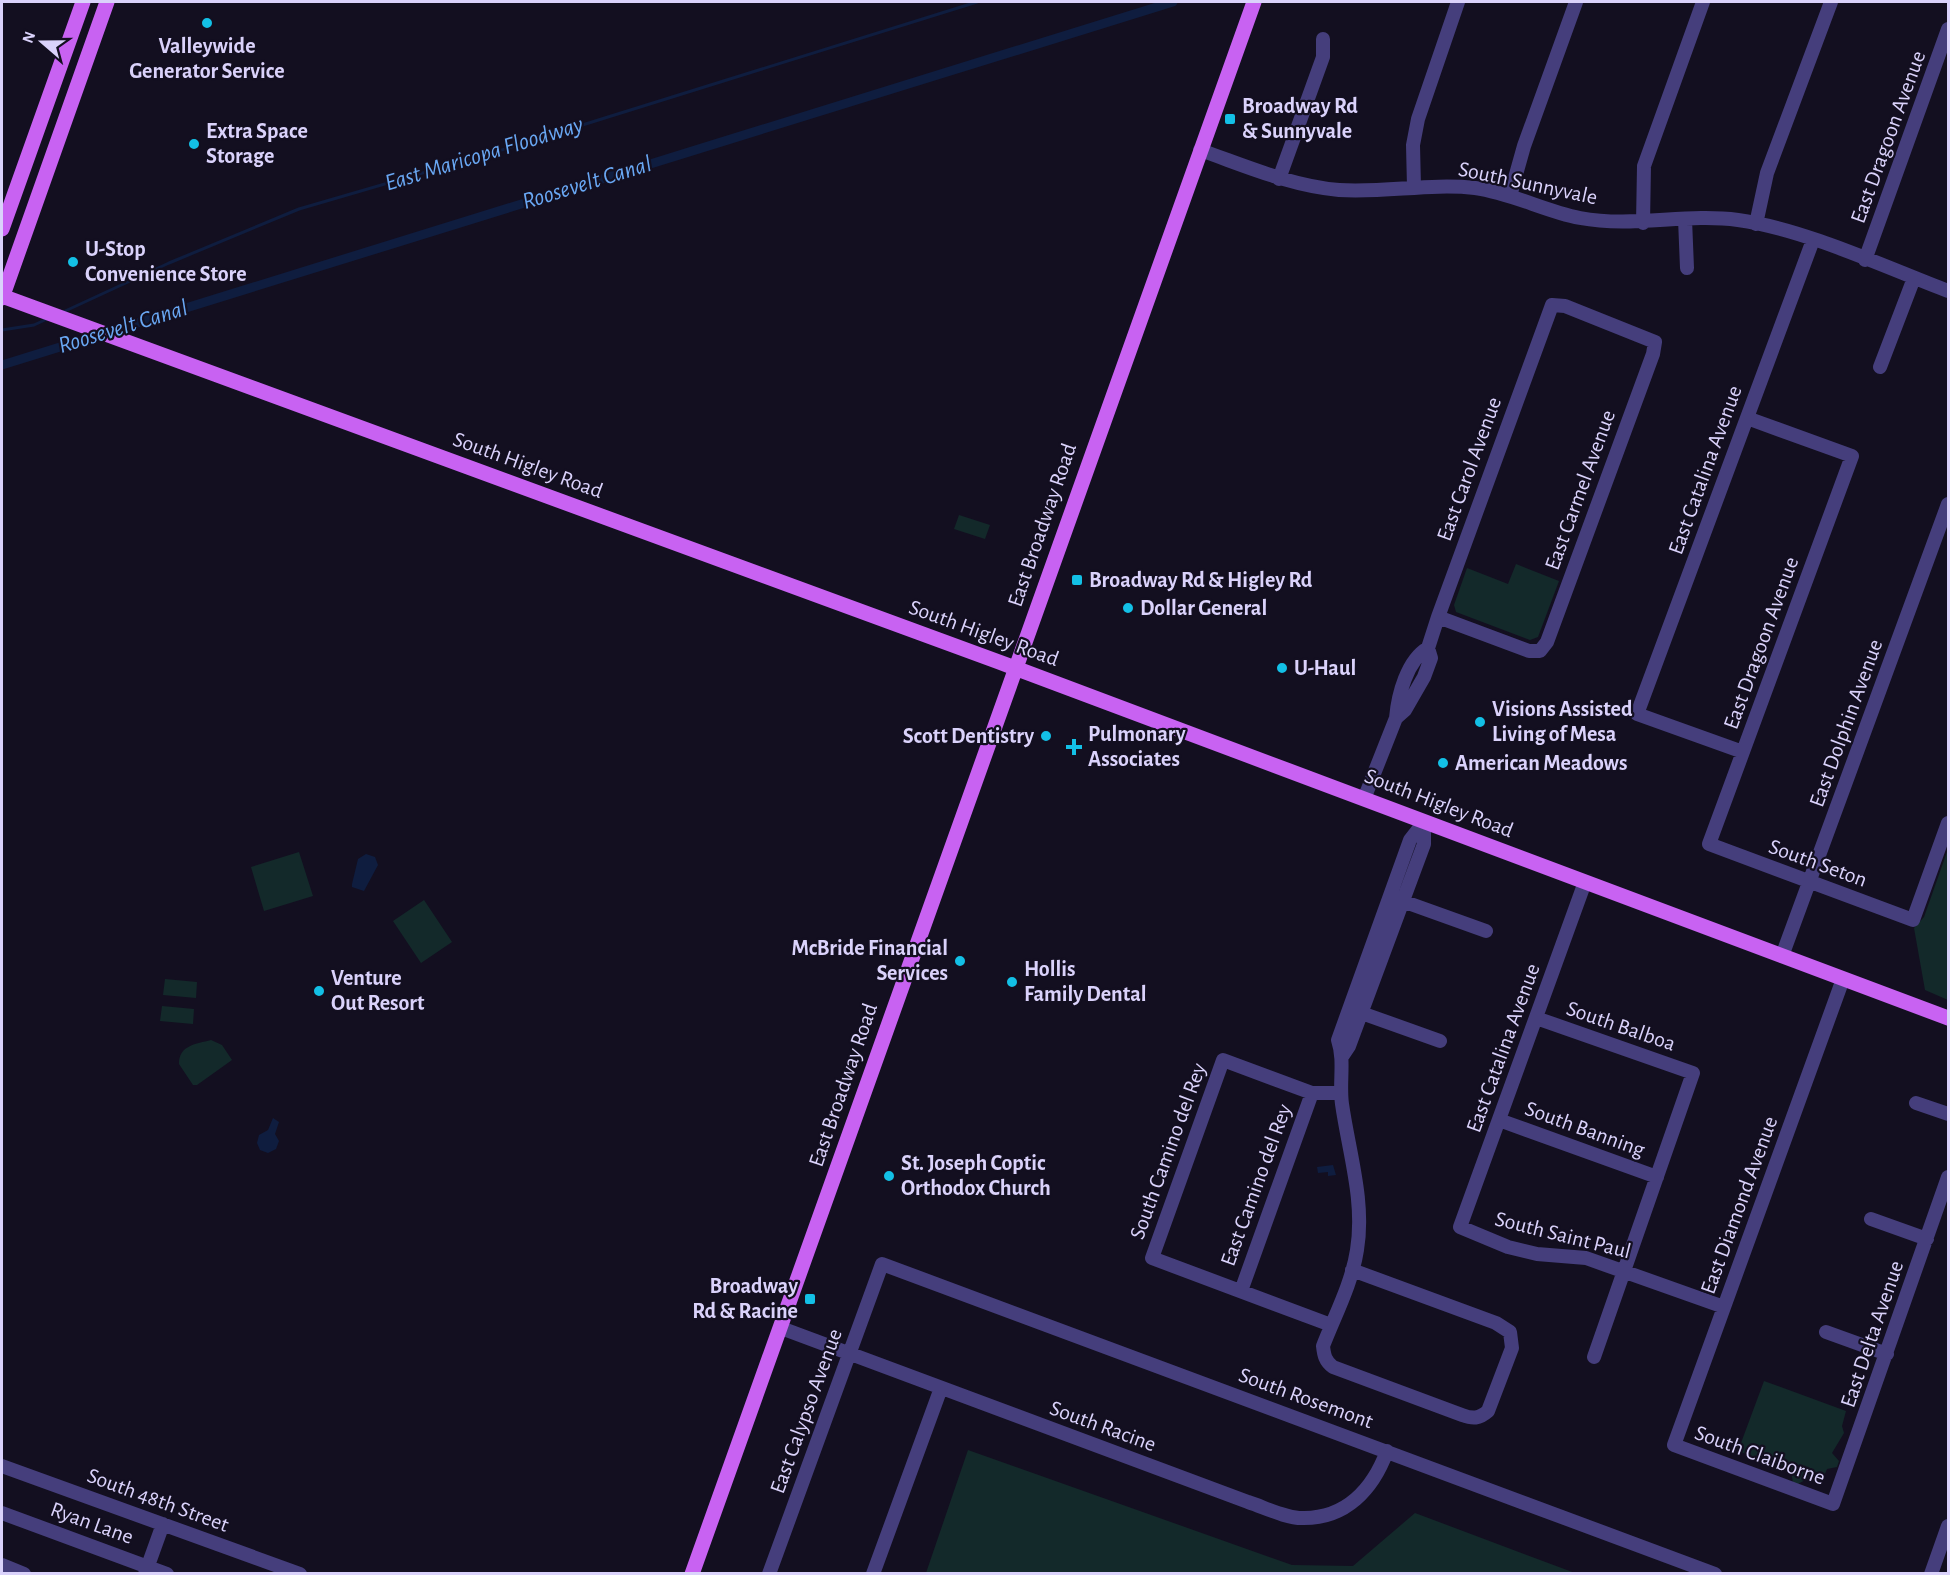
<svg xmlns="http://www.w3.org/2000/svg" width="1950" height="1575" viewBox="0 0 1950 1575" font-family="'Alegreya Sans',sans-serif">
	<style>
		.green { fill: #13292a }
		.water { fill: #0f1d3f }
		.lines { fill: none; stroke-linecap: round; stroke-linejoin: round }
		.stream { stroke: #0f1d3f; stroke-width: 3 }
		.canal { stroke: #0f1d3f; stroke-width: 9 }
		.minor { stroke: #453e7c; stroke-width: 14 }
		.major { stroke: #c862f2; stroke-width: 15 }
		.poi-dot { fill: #13c0e6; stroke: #130f20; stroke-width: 2 }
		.labels { text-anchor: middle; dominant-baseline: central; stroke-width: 4.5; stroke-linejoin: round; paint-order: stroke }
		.poi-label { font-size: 22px; font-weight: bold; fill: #dad2fb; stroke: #130f20; text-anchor: start }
		.street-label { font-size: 22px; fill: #dad2fb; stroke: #130f20 }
		.water-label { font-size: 24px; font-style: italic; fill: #69a7f3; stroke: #130f20 }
	</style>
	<rect width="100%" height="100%" fill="#130f20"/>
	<!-- green -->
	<path class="green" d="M959 515 990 525 985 539 954 529Z
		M1516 564 1559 581 1538 637 1530 640 1456 612 1454 605 1467 568 1508 584Z
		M1948 849V1000L1925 990 1914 928 1924 917Z
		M299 852 313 896 264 911 251 867Z
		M424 900 452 942 421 963 393 921Z
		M165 979 197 982 196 998 163 995Z
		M162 1006 194 1009 193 1024 160 1021Z
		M211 1040 222 1045 232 1060 197 1085H193L179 1064C179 1045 196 1044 211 1040Z
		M1764 1381 1846 1411 1842 1426 1844 1433 1832 1453 1839 1461 1837 1467 1827 1469 1822 1481 1807 1479 1798 1484 1793 1483 1791 1471 1738 1451Z
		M968 1450 1292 1565 1353 1566 1415 1513 1575 1573H926Z"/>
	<!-- water -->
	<path class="water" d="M366 854 375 857 378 865 364 891 352 887V884L358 859Z
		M273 1118 279 1122 275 1134 279 1141 276 1149 268 1153 260 1150 257 1143 259 1135 268 1130Z
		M1333 1165 1336 1175 1328 1176V1172L1318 1173 1317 1167Z"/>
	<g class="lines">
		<!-- stream -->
		<path class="stream" d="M63 312 169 263 299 209 515 146 977 2
			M2 330 34 325 49 318"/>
		<!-- canal -->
		<path class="canal" d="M2 365 1173 2"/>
		<!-- minor -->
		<path class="minor" d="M1200 150C1246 166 1291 186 1339 190 1385 193 1430 183 1475 188 1512 193 1544 211 1580 218 1633 228 1685 213 1738 220 1804 229 1885 267 1948 291
			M1279 179 1323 57V39
			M1414 187 1413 145 1418 119 1458 2
			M1510 196 1524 146 1576 2
			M1685 219 1687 268
			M1643 223 1644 166 1703 2
			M1756 224 1767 173 1831 2
			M1865 260 1948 29
			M1880 367 1914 278
			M1747 418 1852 456 1709 844 1913 920 1948 823
			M1396 718 1405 710 1424 677 1431 658 1428 648 1438 617 1552 305 1565 306 1655 342 1653 354 1547 642 1540 651H1529L1438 617
			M1743 752 1637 714 1813 240
			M1364 799 1396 718C1398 695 1407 660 1428 648
			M1585 882 1460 1227 1508 1247 1537 1254 1586 1258 1724 1307
			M1394 898 1486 931
			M1782 956 1948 504
			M1843 979 1674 1445 1833 1504 1948 1177
			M1353 1010 1440 1041
			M1536 1018 1693 1073 1594 1357
			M1343 1055 1349 1046 1424 844V822
			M1916 1103 1948 1114
			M1499 1120 1657 1177
			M1871 1219 1927 1239
			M1352 1270 1496 1323 1510 1332 1512 1348 1488 1411C1479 1419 1473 1419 1462 1415L1333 1367C1325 1361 1324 1355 1323 1346 1335 1315 1352 1283 1357 1250 1365 1201 1349 1153 1342 1104 1339 1082 1345 1061 1338 1040L1410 840 1424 822
			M1241 1291 1312 1093
			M1331 1325 1152 1258 1223 1060 1312 1093H1341
			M781 1328 1248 1502C1264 1507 1285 1518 1302 1518 1346 1519 1373 1489 1387 1451
			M1826 1332 1887 1354
			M2 1466 300 1574
			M2 1513 167 1574
			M2 1565 24 1574
			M145 1574 163 1524
			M769 1574 882 1264 1715 1574
			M873 1574 941 1388
			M1931 1574 1948 1526"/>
		<!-- major -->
		<path class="major" d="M2 229 83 2
			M2 296 999 662 1948 1018
			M2 298 107 2
			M692 1574 1254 2"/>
	</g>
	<!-- markers -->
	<g class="poi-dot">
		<circle cx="207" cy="23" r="6"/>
		<rect x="1224" y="113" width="12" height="12" rx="3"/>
		<circle cx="194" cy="144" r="6"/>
		<circle cx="73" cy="262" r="6"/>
		<rect x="1071" y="574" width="12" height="12" rx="3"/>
		<circle cx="1128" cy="608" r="6"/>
		<circle cx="1282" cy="668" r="6"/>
		<circle cx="1480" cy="722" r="6"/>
		<circle cx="1046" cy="736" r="6"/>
		<path d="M1071 738h6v6h6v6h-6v6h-6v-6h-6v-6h6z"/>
		<circle cx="1443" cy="763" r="6"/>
		<circle cx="960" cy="961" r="6"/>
		<circle cx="1012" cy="982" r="6"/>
		<circle cx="319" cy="991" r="6"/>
		<circle cx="889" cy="1176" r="6"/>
		<rect x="804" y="1293" width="12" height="12" rx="3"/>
	</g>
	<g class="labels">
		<!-- poi labels -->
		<g class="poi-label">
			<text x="207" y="46" text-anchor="middle">Valleywide<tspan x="207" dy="25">Generator Service</tspan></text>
			<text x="1242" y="106">Broadway Rd<tspan x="1242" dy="25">&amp; Sunnyvale</tspan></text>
			<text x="206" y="131">Extra Space<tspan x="206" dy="25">Storage</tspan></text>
			<text x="85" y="249">U-Stop<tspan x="85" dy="25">Convenience Store</tspan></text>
			<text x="1089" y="580">Broadway Rd &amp; Higley Rd</text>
			<text x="1140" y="608">Dollar General</text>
			<text x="1294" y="668">U-Haul</text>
			<text x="1492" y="709">Visions Assisted<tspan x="1492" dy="25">Living of Mesa</tspan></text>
			<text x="1088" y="734">Pulmonary<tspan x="1088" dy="25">Associates</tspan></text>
			<text x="1034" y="736" text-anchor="end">Scott Dentistry</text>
			<text x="1455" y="763">American Meadows</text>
			<text x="948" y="948" text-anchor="end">McBride Financial<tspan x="948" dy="25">Services</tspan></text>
			<text x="1024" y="969">Hollis<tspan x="1024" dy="25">Family Dental</tspan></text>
			<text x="331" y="978">Venture<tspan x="331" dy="25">Out Resort</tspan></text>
			<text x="901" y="1163">St. Joseph Coptic<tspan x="901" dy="25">Orthodox Church</tspan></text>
			<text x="798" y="1286" text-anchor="end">Broadway<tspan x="798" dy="25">Rd &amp; Racine</tspan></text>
		</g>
		<!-- street labels -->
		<g class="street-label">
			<text transform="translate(1888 137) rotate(-70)">East Dragoon Avenue</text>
			<text transform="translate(1528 183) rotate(12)">South Sunnyvale</text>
			<text transform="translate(528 465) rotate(20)">South Higley Road</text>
			<text transform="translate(1469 469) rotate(-70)">East Carol Avenue</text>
			<text transform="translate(1705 470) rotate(-70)">East Catalina Avenue</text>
			<text transform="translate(1580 490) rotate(-70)">East Carmel Avenue</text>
			<text transform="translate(1042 525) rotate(-71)">East Broadway Road</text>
			<text transform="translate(984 633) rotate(20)">South Higley Road</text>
			<text transform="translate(1761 643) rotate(-70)">East Dragoon Avenue</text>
			<text transform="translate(1846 723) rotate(-70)">East Dolphin Avenue</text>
			<text transform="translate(1439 803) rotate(21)">South Higley Road</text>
			<text transform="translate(1818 863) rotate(20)">South Seton</text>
			<text transform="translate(1621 1026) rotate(19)">South Balboa</text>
			<text transform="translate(1503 1048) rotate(-70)">East Catalina Avenue</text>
			<text transform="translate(843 1085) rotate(-71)">East Broadway Road</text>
			<text transform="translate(1585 1129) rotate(20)">South Banning</text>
			<text transform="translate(1168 1151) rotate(-70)">South Camino del Rey</text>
			<text transform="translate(1256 1185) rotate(-70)">East Camino del Rey</text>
			<text transform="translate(1739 1205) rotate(-70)">East Diamond Avenue</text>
			<text transform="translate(1563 1235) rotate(14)">South Saint Paul</text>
			<text transform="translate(1872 1334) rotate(-71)">East Delta Avenue</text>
			<text transform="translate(1306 1398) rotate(20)">South Rosemont</text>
			<text transform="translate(806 1411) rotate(-70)">East Calypso Avenue</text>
			<text transform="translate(1103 1426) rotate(20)">South Racine</text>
			<text transform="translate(1760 1455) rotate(20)">South Claiborne</text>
			<text transform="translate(158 1500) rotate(20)">South 48th Street</text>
			<text transform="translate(92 1523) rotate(20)">Ryan Lane</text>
		</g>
		<!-- water labels -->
		<g class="water-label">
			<text transform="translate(484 154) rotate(-17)">East Maricopa Floodway</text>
			<text transform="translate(587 183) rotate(-17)">Roosevelt Canal</text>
			<text transform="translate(123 327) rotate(-17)">Roosevelt Canal</text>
		</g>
	</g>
	<!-- border -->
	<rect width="1950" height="1575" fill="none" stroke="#dad2fb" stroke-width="6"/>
	<!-- north arrow -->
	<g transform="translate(42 42) rotate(290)" stroke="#130f20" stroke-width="4.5" paint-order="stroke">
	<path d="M0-4.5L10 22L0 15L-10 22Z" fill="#dad2fb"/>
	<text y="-9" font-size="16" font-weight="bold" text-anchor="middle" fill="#dad2fb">N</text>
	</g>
</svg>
